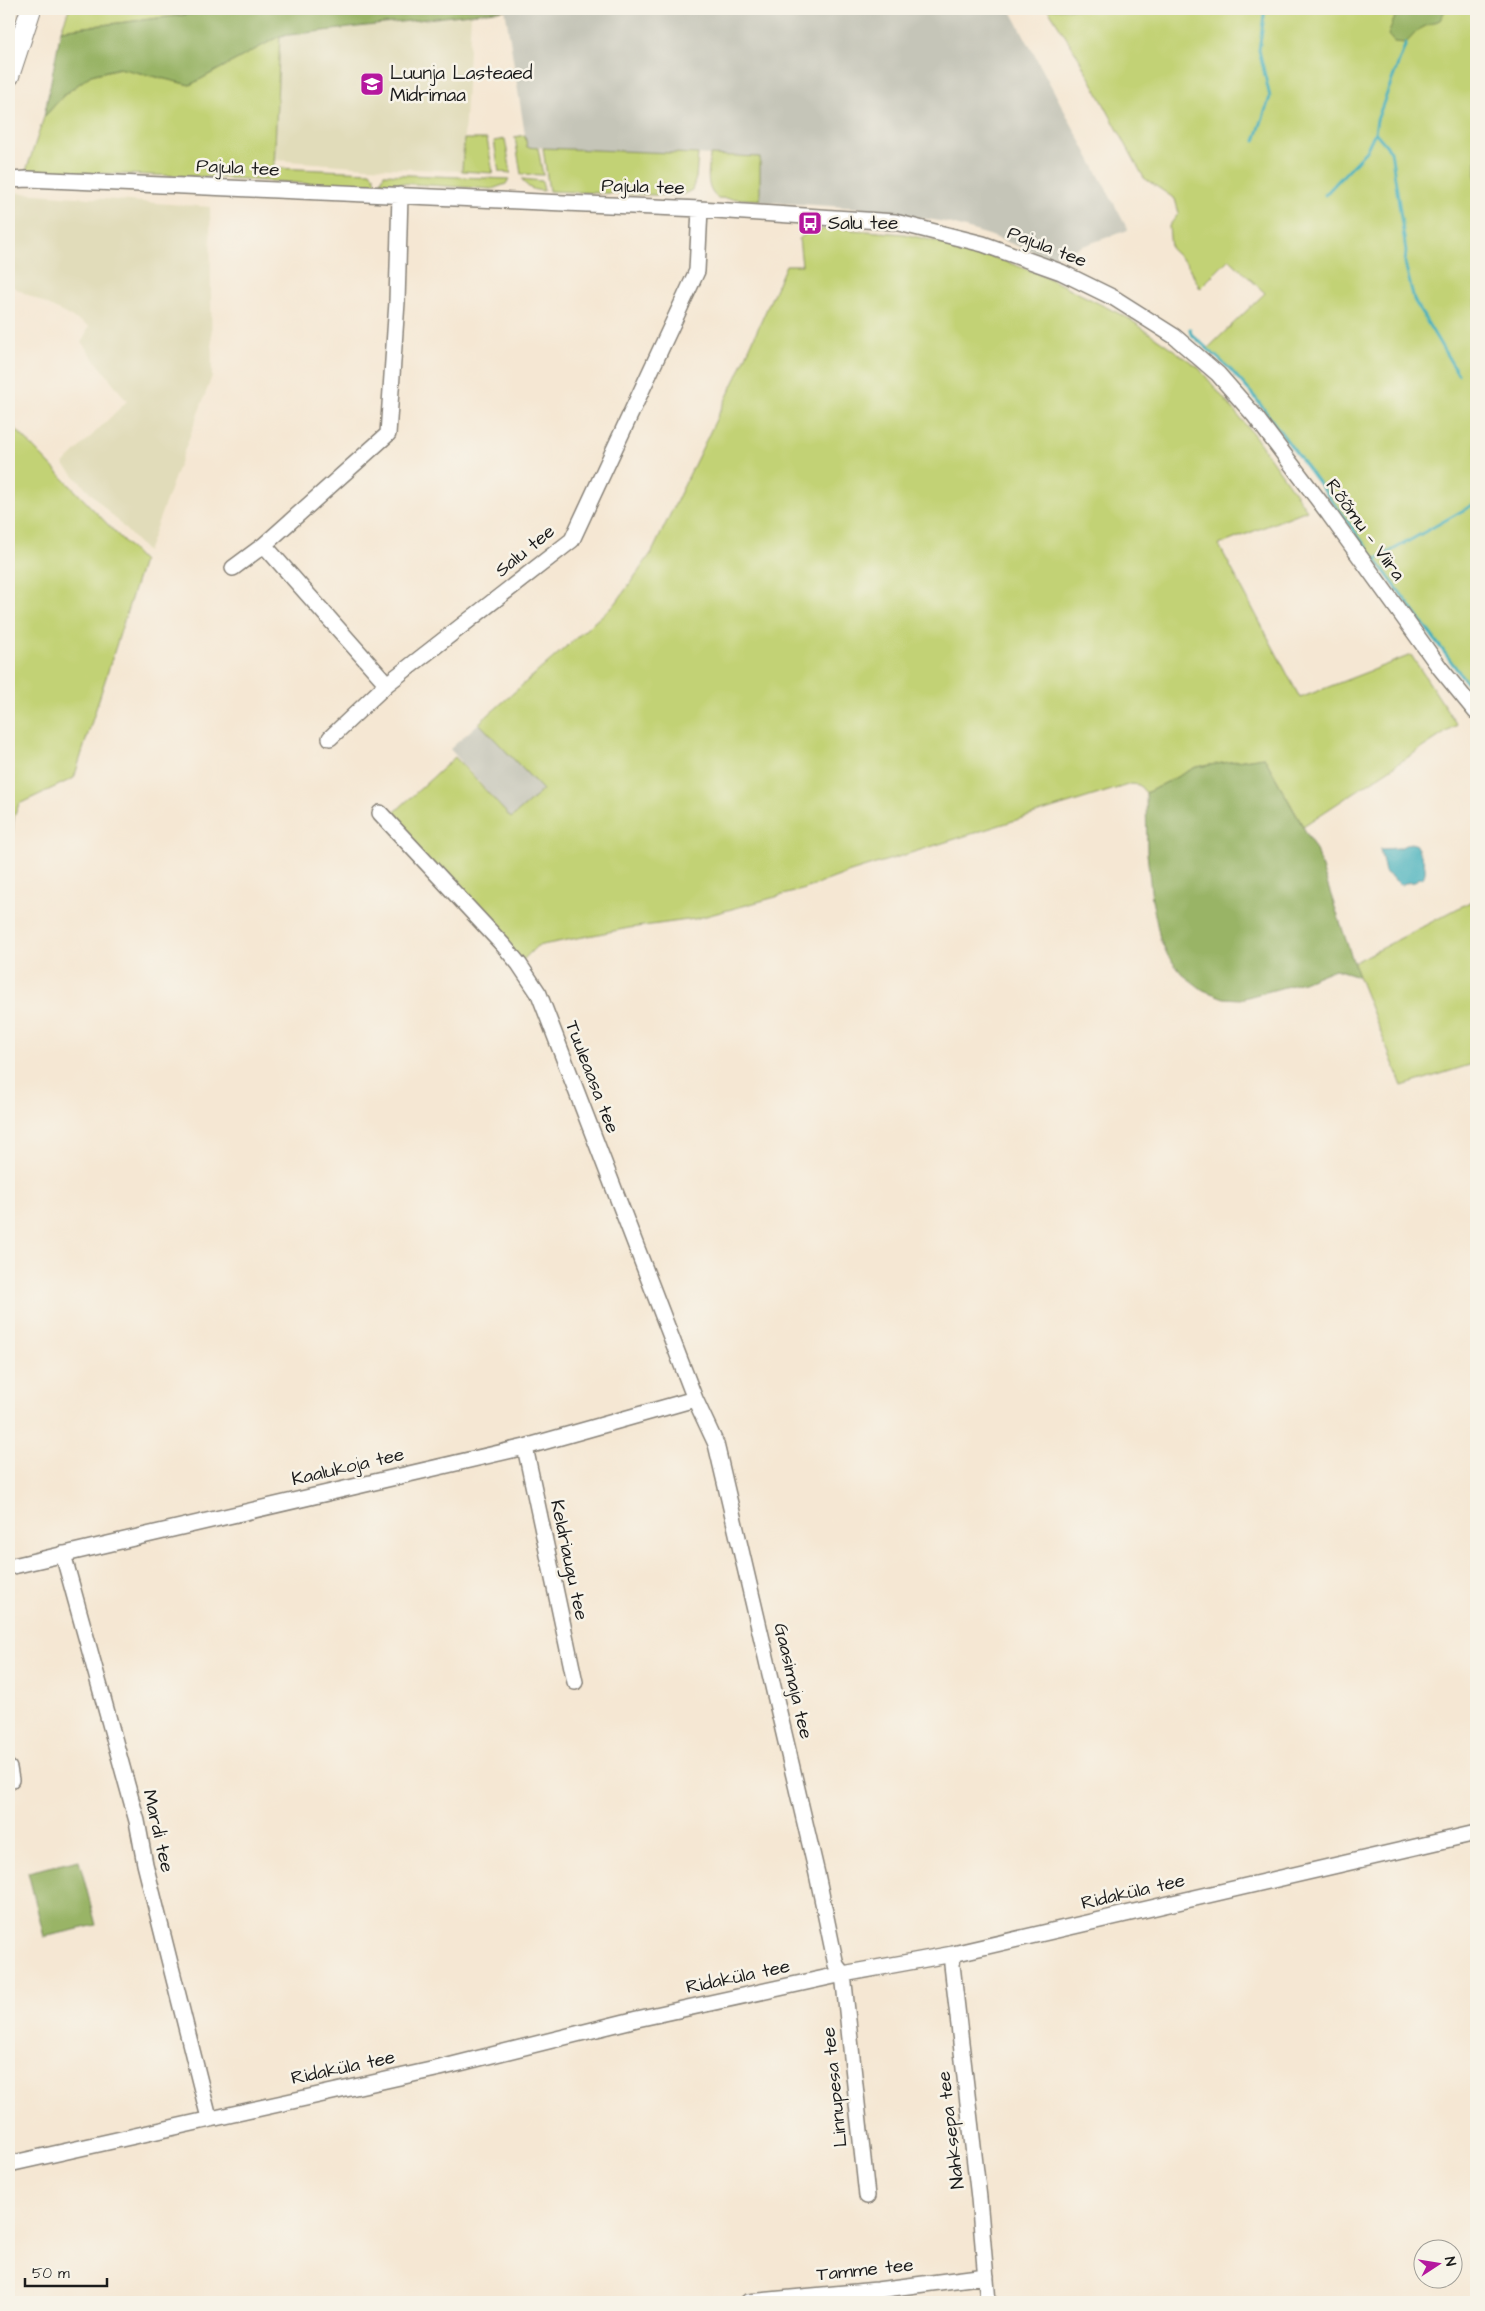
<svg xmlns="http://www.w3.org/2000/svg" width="1485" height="2311" viewBox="0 0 1485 2311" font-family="'Architects Daughter',sans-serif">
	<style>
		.built { fill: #e1dcba }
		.industrial { fill: #c5c5b8 }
		.green { fill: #c2d275; stroke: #6f7748 }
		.forest { fill: #99b466; stroke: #5a6841 }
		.water { fill: #3fafbb; stroke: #2e666c }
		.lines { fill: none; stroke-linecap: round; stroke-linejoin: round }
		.stream { stroke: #3fafbb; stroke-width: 3 }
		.minor-casing { stroke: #888278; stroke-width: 18 }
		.major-casing { stroke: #888278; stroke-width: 22 }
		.minor { stroke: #fff; stroke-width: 15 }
		.major { stroke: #fff; stroke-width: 20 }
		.labels { text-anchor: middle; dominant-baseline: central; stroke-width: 5; stroke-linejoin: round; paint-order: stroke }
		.poi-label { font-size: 19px; fill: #1c1c1c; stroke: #f7f3e8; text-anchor: start }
		.street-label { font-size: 19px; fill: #1c1c1c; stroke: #f7f3e8 }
	</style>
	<rect width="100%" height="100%" fill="#f7f3e8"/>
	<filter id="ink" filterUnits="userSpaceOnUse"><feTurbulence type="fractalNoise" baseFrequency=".02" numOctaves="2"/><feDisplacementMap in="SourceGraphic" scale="10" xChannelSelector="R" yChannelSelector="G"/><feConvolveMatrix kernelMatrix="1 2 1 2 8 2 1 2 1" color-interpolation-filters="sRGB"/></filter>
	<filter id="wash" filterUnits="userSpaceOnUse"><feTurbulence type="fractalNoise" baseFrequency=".0096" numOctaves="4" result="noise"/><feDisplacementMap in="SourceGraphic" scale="20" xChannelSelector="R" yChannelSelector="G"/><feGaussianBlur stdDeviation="1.12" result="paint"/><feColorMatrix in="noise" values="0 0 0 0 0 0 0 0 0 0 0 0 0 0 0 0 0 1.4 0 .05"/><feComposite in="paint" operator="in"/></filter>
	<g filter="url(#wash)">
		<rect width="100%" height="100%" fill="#f5e7d3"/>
		<!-- built -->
		<path class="built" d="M471 15 462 171 368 167 274 160 280 36Z
			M9 192 210 207 212 376 147 552 63 464 127 401 82 343 89 326 9 285Z"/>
		<!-- industrial -->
		<path class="industrial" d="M505 9H758L760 15 780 9H1010L1128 230 1049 258 989 235 945 222 861 208 765 202 760 200V157L527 147Z
			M479 723 544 790 511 818 450 749Z"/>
		<!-- green -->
		<path class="green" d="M69 9H232L61 30Z
			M1048 9H1476V695L1254 396 1230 369 1207 349 1265 293 1229 259 1200 288 1187 264 1171 249 1169 226 1179 213 1175 199 1144 178 1076 53Z
			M280 36 274 168 370 172 374 175 376 183 323 185 213 177 26 171 44 117 64 95 91 75 120 68 190 85Z
			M525 135 527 147 538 148 543 175 521 174 515 137Z
			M464 139H487L493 173 462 171Z
			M505 139 511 173 499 172 494 141Z
			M543 148 698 154 696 178 692 190 680 196 549 191Z
			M710 155 760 157V200L718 198C704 189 709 170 710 155Z
			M384 174 509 179 506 184 492 189 381 182Z
			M522 179 542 181 544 191C533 190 528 189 522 179Z
			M829 228 904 234 970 249 1040 274 1128 318 1198 367 1254 435 1307 510 1219 545 1300 698 1411 655 1457 725 1303 826 1264 757 1196 767 1146 793 1139 785 1131 784 850 872 805 889 695 919 629 928 537 946 519 964 386 820 455 757 511 818 543 790 479 723 616 603 652 552 738 374 786 265H802L799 239 807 233Z
			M9 422 143 561 74 778 19 804 14 817 9 871Z
			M1476 897V1063L1402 1086 1353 963 1468 903Z"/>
		<!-- forest -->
		<path class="forest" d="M232 9H505V10L280 36 190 85 119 68 91 75 64 95 44 117 61 30Z
			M1398 9H1446L1440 20 1419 29 1406 43 1394 42 1388 35Z
			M1264 757 1316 850 1358 976 1335 969 1303 982 1240 999 1224 998 1203 990 1182 974 1168 956 1160 939 1152 900 1147 853 1146 793 1196 767Z
			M79 1860 96 1925 44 1937 28 1872Z"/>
		<!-- water -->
		<path class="water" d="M1410 843 1415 844C1421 854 1430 870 1422 879L1418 878 1415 882 1405 883 1401 885 1385 872 1380 849 1399 848Z"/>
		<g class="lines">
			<!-- stream -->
			<path class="stream" d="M1406 43 1377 120 1375 132 1391 151 1406 251 1405 263 1414 300 1458 374
				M1255 141 1270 97 1259 50 1265 9
				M1325 195 1366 151 1375 132
				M1190 329 1191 334 1230 369 1254 396 1476 695
				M1375 560 1476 503"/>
		</g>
	</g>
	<g filter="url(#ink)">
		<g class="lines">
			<!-- minor casing -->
			<g class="minor-casing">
				<path id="minor" d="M9 180 28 179 700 209 895 222 983 244 1061 272 1114 298 1174 336 1218 374 1254 415 1329 514 1440 668 1476 712
					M264 545 388 434 397 302 400 195
					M233 568 264 545 387 684
					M330 738 387 684 572 540 697 271 700 209
					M380 813 503 945 519 964 539 994 695 1399 716 1444 817 1874 836 1965 843 1974 867 2196
					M525 1447 575 1682
					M63 1554 137 1821 145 1864 209 2118
					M9 1567 525 1447 695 1399
					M9 1768 11 1780
					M953 1954 952 1965 979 2198 988 2302
					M9 2164 440 2068 637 2019 843 1974 953 1954 1476 1833
					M748 2302 877 2290 986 2276"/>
			</g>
			<!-- major casing -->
			<g class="major-casing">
				<path id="major" d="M9 76 31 9"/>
			</g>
			<!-- minor -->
			<use href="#minor" class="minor"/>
			<!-- major -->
			<use href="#major" class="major"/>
		</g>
	</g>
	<!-- icons -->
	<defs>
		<g id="school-square" transform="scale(1.25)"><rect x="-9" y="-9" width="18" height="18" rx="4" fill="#b5179e" stroke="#f7f3e8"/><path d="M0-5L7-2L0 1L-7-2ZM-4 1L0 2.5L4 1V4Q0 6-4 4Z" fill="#fff"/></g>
		<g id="bus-square" transform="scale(1.25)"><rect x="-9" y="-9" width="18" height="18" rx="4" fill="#b5179e" stroke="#f7f3e8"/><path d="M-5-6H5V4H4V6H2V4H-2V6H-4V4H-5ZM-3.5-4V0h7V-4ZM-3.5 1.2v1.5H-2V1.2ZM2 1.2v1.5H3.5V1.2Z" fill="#fff"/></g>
	</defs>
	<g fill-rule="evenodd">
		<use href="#school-square" x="372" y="84"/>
		<use href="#bus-square" x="810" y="223"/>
	</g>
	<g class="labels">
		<!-- poi labels -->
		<g class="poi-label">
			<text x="390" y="73">Luunja Lasteaed<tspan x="390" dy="22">Midrimaa</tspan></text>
			<text x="828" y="223">Salu tee</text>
		</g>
		<!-- street labels -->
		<g class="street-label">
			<text transform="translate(238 168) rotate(3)">Pajula tee</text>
			<text transform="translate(643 187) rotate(2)">Pajula tee</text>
			<text transform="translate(1047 247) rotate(21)">Pajula tee</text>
			<text transform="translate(1365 530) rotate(54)">Rõõmu — Viira</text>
			<text transform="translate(525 551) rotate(-39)">Salu tee</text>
			<text transform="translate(592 1077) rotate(69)">Tuuleaasa tee</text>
			<text transform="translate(348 1467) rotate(-13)">Kaalukoja tee</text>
			<text transform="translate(569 1560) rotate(78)">Keldriaugu tee</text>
			<text transform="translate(793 1681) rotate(77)">Gaasimaja tee</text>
			<text transform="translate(158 1831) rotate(77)">Mardi tee</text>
			<text transform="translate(1133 1892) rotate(-13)">Ridaküla tee</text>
			<text transform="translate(738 1977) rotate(-12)">Ridaküla tee</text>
			<text transform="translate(343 2068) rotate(-12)">Ridaküla tee</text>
			<text transform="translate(835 2087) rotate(-96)">Linnupesa tee</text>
			<text transform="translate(951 2130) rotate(-97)">Nahksepa tee</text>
			<text transform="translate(865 2270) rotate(-6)">Tamme tee</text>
		</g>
	</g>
	<!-- margin -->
	<rect width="1485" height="2311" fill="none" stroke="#f7f3e8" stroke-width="30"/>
	<!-- north arrow -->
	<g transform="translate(1438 2264) rotate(78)"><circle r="24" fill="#f7f3e8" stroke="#9f9d96"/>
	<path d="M0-4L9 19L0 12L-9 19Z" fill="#b5179e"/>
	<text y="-8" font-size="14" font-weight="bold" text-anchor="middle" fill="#1c1c1c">N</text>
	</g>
	<!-- scale -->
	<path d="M25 2278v8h82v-8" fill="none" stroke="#1c1c1c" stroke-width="2.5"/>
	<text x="32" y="2278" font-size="15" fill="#1c1c1c" stroke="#f7f3e8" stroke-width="4" paint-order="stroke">50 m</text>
</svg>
